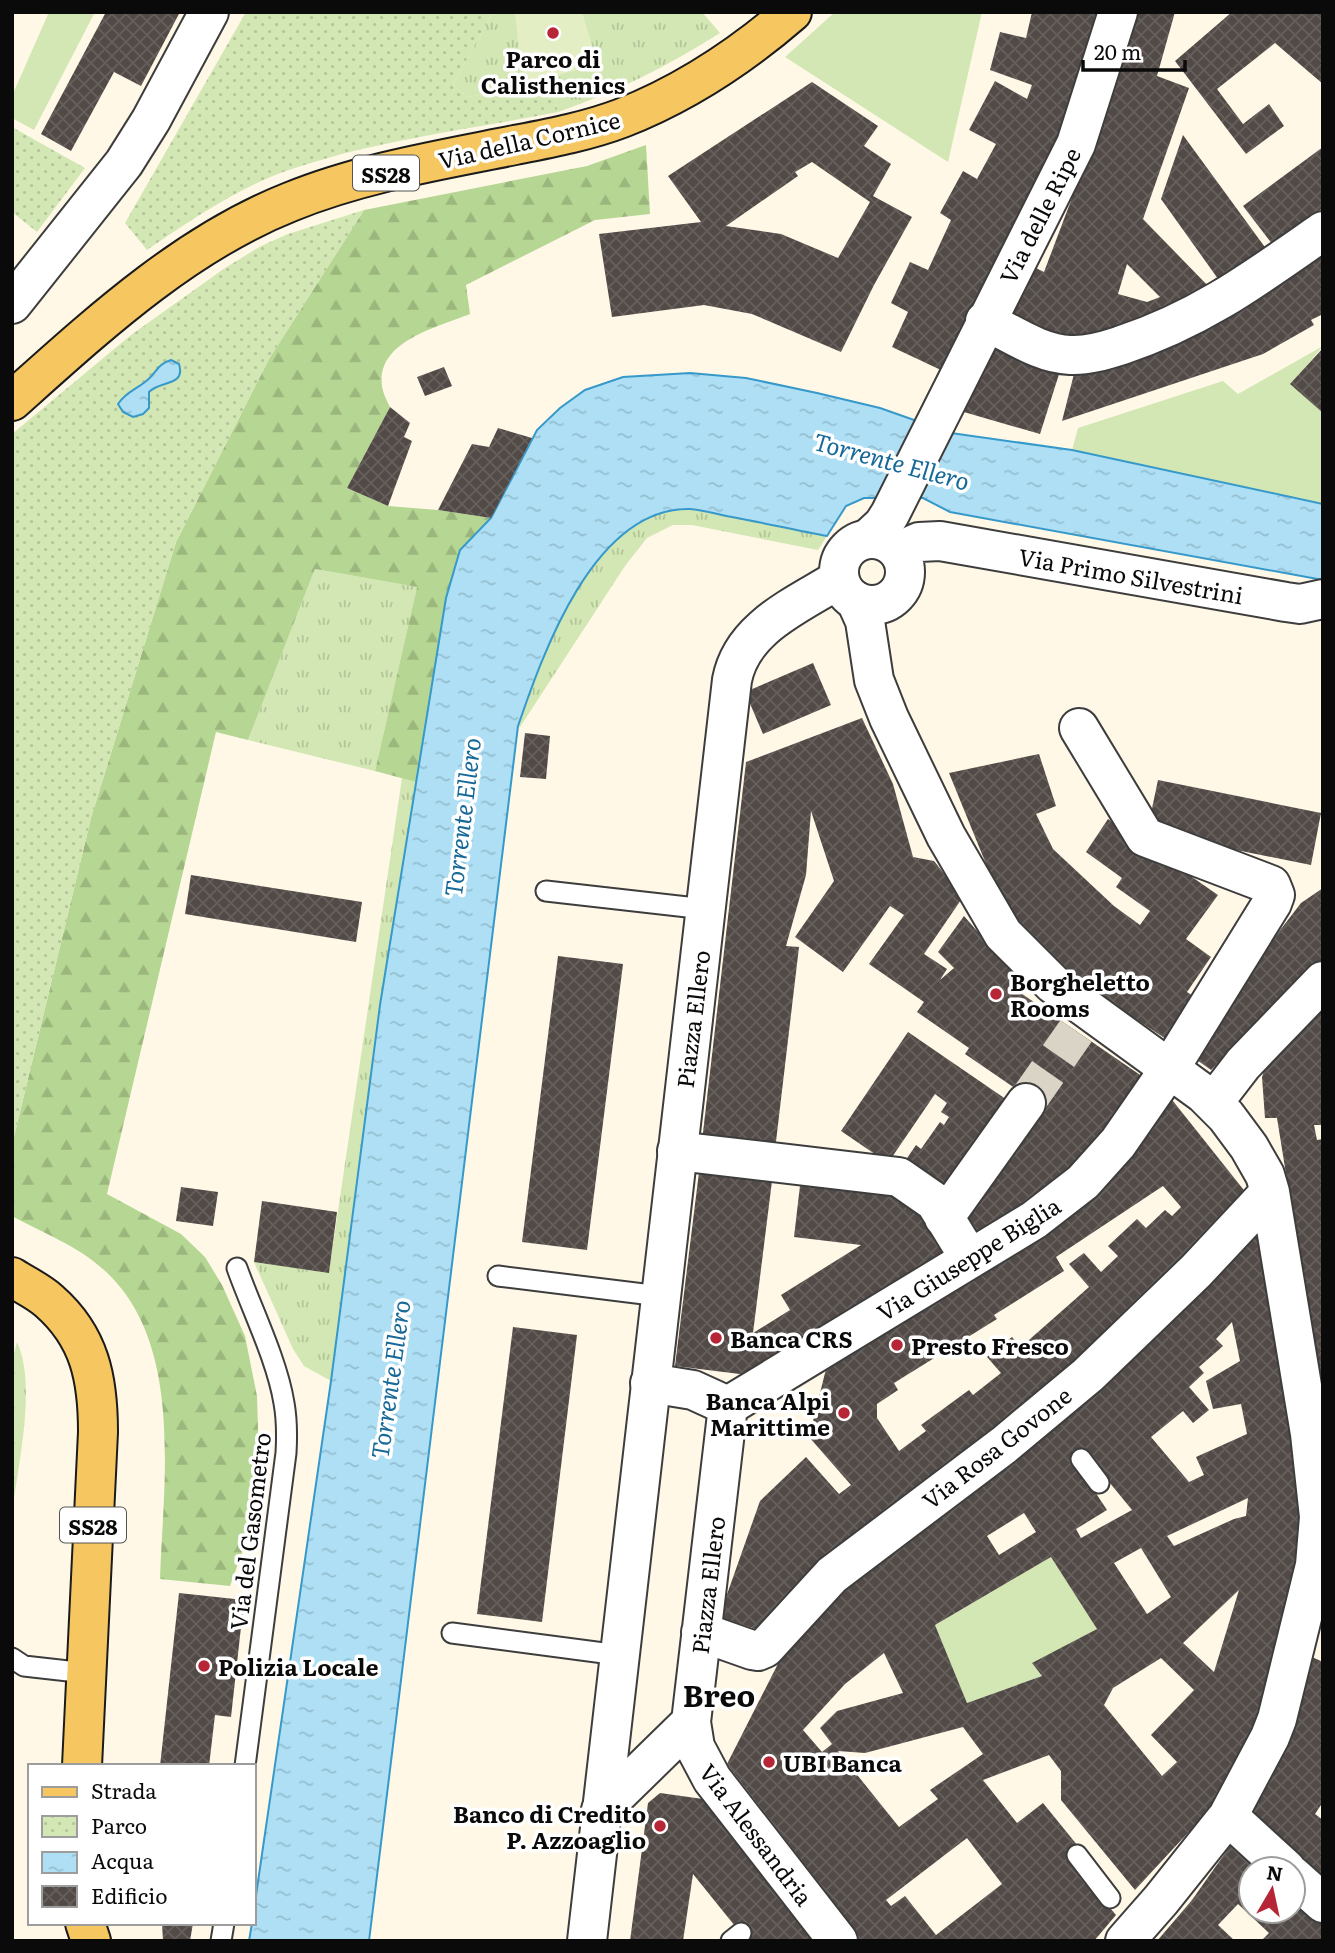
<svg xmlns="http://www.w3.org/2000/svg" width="1335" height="1953" viewBox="0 0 1335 1953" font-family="Literata,serif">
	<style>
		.grass { fill: url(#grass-tufts) }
		.forest { fill: url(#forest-firs) }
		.park { fill: url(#park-dots) }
		.garden { fill: #d2e7b3 }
		.pitch { fill: #e3eec5 }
		.water { fill: url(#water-ripples); stroke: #3699ca; stroke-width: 2 }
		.building { fill: url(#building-cross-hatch); fill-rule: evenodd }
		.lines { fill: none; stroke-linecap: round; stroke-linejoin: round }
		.minor-tunnel { stroke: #dad4c6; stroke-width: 38; stroke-dasharray: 38 19; stroke-linecap: butt }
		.service-casing { stroke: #3d3d3d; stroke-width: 23 }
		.minor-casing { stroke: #3d3d3d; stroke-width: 42 }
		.tertiary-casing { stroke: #3d3d3d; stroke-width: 42 }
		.primary-casing { stroke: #1b1b1b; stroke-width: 42 }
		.service { stroke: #fff; stroke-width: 19 }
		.minor { stroke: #fff; stroke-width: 38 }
		.tertiary { stroke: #fff; stroke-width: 38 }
		.primary { stroke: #f6c760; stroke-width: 38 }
		.poi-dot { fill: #b62637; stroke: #fff; stroke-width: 2.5 }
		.labels { text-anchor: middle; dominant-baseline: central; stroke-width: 7; stroke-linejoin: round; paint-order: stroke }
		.shield { fill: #fff; stroke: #545454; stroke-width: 2 }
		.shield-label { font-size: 21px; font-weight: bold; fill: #0a0a0a }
		.poi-label { font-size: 23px; font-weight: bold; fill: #0a0a0a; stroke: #fff; text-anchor: start }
		.street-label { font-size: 23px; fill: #0a0a0a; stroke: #fff }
		.water-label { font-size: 24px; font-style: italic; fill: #176998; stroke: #fff }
		.district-label { font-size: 30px; font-weight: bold; fill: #0a0a0a; stroke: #fff }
	</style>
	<defs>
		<pattern id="grass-tufts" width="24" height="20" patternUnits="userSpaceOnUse" patternTransform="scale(1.75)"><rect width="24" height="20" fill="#d2e7b3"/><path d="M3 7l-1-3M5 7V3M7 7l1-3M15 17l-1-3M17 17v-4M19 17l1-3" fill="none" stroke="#b3c599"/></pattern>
		<pattern id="forest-firs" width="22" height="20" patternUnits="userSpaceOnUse" patternTransform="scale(1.75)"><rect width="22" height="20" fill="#b6d793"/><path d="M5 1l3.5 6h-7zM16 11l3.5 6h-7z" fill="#9bb77d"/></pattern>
		<pattern id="park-dots" width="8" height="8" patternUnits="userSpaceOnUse" patternTransform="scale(1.75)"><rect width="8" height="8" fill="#d2e7b3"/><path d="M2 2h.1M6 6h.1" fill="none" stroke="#b3c599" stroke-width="1.8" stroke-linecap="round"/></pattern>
		<pattern id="water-ripples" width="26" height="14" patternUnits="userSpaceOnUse" patternTransform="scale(1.75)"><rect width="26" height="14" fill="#aedff4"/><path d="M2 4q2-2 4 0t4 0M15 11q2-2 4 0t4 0" fill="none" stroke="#94bed0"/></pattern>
		<pattern id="building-cross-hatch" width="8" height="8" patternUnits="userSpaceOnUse" patternTransform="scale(1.75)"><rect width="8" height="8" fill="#524a47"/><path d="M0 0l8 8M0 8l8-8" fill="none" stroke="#66605d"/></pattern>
	</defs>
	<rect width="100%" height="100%" fill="#fff8e7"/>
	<!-- grass -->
	<path class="grass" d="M493 12H702L720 33C668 66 616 92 558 112L552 84 466 97 453 84Z
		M691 509 827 536 818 550 692 525H673L647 538 625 566 520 727 518 726C542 655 574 557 645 521 651 518 658 513 664 511 672 509 683 510 691 509Z
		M315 569 417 587 375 771 248 740Z
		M402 778 416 782 380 1005 331 1381 304 1366 293 1349 254 1262 329 1272Z
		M17 1342C37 1385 18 1465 12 1513V1361Z"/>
	<!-- forest -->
	<path class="forest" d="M646 145 650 214 595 220 466 285 470 314C438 327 376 341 382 386 383 393 387 401 390 407L347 488 388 506 438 510 491 518 460 551 446 598 416 782 375 771 417 587 315 569 248 740 216 732 107 1194 181 1234 205 1257 222 1285 245 1336 257 1396 259 1461 252 1525 230 1586 160 1579C163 1482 185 1343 104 1270 78 1246 43 1233 12 1216V1145L91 818 176 542 269 359 364 210 587 166Z"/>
	<!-- park -->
	<path class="park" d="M246 12H493L453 84 466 97 552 84 558 112C467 130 374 140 286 171 236 189 191 220 147 250L125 223Z
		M12 127 85 168 37 232 12 212Z
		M364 210 269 359 176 542 91 818 12 1145V434L131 335 225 268 261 246 288 234Z"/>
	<!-- garden -->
	<path class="garden" d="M49 12H95L34 130 12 118V96Z
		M835 12H982L948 162 785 57Z
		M1323 346 1291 384 1323 413V504L1072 450 1078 428 1223 381 1238 394Z
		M1051 1557 1097 1629 1033 1664 1042 1676 967 1703 935 1625Z"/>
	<!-- pitch -->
	<path class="pitch" d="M515 12H582L598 64 527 84 519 54Z"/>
	<!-- water -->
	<path class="water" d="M171 360 179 364C186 387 160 380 149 392V408L143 414 133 417 123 412 118 404C126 392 135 390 145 382 156 374 157 364 171 360Z
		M690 373 746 378 817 393 880 408 951 433 1072 450 1323 504V580L950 512 923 498H864L846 506 827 536C795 530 764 523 732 517 719 515 704 510 690 509 594 507 543 653 518 726L369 1941H249L252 1923H254V1909L331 1381 380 1005 446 598 460 550 491 518 537 430 560 408 585 390 623 377Z"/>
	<!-- building -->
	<path class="building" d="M106 12H180L141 86 114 72 71 151 41 134Z
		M1032 12H1101L1068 121 1041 180 1001 250 943 371 892 347 908 312 891 303 910 262 928 270 951 220 940 213 963 171 977 179 996 144 969 130 995 81 1027 99 1032 85 990 70 1000 32 1026 38Z
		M1137 12H1175L1157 76 1189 88 1143 219 1211 289 1123 335 1066 342 1003 315 1028 264 1044 272 1123 63ZM1127 264 1160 297 1147 302 1118 294Z
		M1232 12H1323V84L1275 43 1217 89 1243 124 1269 104 1284 126 1246 154 1175 61Z
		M812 82 878 126 864 146 891 164 873 196 912 217 874 285 841 352 752 314 704 305 612 317 599 234 701 222 668 176ZM812 162 870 202 838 258 781 234 726 226 798 176 795 172Z
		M1183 135 1267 250 1221 283 1161 199Z
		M1323 147V208L1273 245 1243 206Z
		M1323 255V314L1311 320 1314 325 1263 354 1062 421 1075 370 1236 307Z
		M992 338 1061 368 1040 434 957 410Z
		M1323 348V413L1290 384Z
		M444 367 452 386 425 396 417 377Z
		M390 407 410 423 404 437 412 441 388 506 347 488Z
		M498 428 532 438 491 518 438 510 472 444 489 447Z
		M813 663 831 705 763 734 745 692Z
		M862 718 893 784 913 857 934 861 963 897 924 954 947 969 940 980 954 968 938 952 964 916 1018 978 1012 987 1146 1079 1096 1151 972 1244 955 1216 1025 1095 965 1054 969 1048 917 1012 924 1002 869 964 904 915 890 906 843 972 795 937 834 881 811 811 806 875 786 946 799 947 775 1150 702 1141 746 762Z
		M525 733 550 736 546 779 520 777Z
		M1039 754 1056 806 1036 814 1053 849 1114 906 1140 925 1150 911 1116 887 1122 878 1086 852 1108 819 1218 895 1186 939 1211 957 1187 992 1201 1001 1172 1043 1101 996 1069 971 1016 924 995 886 949 773Z
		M1158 780 1321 813 1311 865 1147 832Z
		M191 875 362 902 356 942 185 914Z
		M1323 888V957L1309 981 1281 1004 1211 1070 1190 1055 1251 968 1301 903Z
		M558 956 623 964 587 1250 522 1242Z
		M1323 997V1125H1314L1317 1140 1323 1139V1404L1277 1118H1265L1262 1077 1267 1061Z
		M908 1032 1013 1104 948 1199 901 1167 916 1145 921 1149 940 1122 944 1125 949 1117 941 1112 947 1103 935 1094 888 1163 841 1131Z
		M1169 1096 1247 1194 1200 1246 1050 1386 762 1631 719 1617 760 1501 806 1457 839 1494 851 1485 809 1437 827 1365ZM1163 1186 1181 1207 1172 1216 1165 1210 1146 1228 1137 1219 1108 1246 1118 1256 1101 1272 1084 1253 1069 1264 1089 1287 1021 1347 1012 1337 987 1357 1001 1373 973 1395 969 1390 921 1425 926 1431 899 1451 877 1418V1404L898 1390 894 1383 997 1319 994 1315 1064 1271 1056 1257Z
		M700 1164 773 1173 753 1333 790 1310 781 1295 861 1245 794 1237 801 1177 899 1186 953 1246 748 1375 675 1366Z
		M181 1187 218 1192 213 1226 176 1221Z
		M262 1201 337 1212 329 1273 254 1262Z
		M1259 1224 1291 1434 1300 1516 1297 1559 1260 1713 1210 1809 1135 1890 1061 1800V1771L1049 1755 983 1780 1017 1823 1043 1803 1082 1851 1084 1876 1116 1915 1094 1941H860L846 1918 727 1764 785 1650 848 1578ZM1232 1322 1240 1361 1206 1381 1213 1409 1241 1404 1247 1434 1196 1457 1204 1475 1189 1482 1151 1437 1183 1411 1193 1423 1209 1410 1189 1387 1204 1373 1199 1367 1223 1346 1216 1339ZM1087 1455 1132 1510 1081 1538 1076 1529 1107 1510 1076 1463ZM1248 1498 1246 1516 1234 1519 1174 1546 1167 1536ZM1024 1513 1036 1532 999 1555 987 1536ZM1141 1548 1171 1597 1147 1614 1114 1563ZM1051 1557 1097 1629 1032 1663 1042 1676 967 1703 935 1625ZM1239 1590 1214 1672 1183 1643ZM884 1653 903 1693 837 1711 820 1728 832 1744 822 1752 803 1730 845 1684ZM1161 1658 1194 1690 1151 1735 1177 1762 1162 1776 1104 1705 1113 1688ZM963 1727 983 1754 930 1790 938 1799 899 1827 838 1751 865 1753ZM967 1838 1002 1884 936 1935 905 1896 891 1906 886 1900Z
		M513 1327 577 1335 542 1622 477 1614Z
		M179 1593 244 1600 231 1717 215 1715 209 1766H160Z
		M1312 1657 1323 1662V1802L1315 1814 1323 1820V1888L1248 1819Z
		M660 1793 703 1799 783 1897 814 1941H747L693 1874 683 1941H630L648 1803Z
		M1235 1839 1268 1869H1251V1911H1293V1892L1323 1920V1941H1261L1269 1933 1238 1904 1218 1925 1235 1941H1157L1192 1900Z
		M162 1923H193L190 1941H163Z"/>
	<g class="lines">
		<!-- minor-tunnel -->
		<path class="minor-tunnel" d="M1026 1103 1076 1031"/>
		<!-- service casing -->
		<g class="service-casing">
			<path id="service" d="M546 891 705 909
				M237 1268C252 1310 277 1360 284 1403 287 1420 287 1436 286 1453L245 1766
				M498 1276 660 1296
				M1081 1459 1099 1483
				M452 1633 619 1655
				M12 1658 24 1666 86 1673
				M1077 1855 1110 1898
				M221 1941 224 1923
				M731 1941 741 1933"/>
		</g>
		<!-- minor casing -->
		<g class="minor-casing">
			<path id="minor" d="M12 304 124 163 151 120 209 12
				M985 321C1011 333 1040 354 1070 355 1088 356 1106 350 1122 345 1201 319 1256 278 1323 231
				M869 538 883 525 890 514 1076 144 1118 12
				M856 601 865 621 874 680 889 718 946 836 1003 934 1053 984 1204 1094 1226 1116 1249 1147 1265 1175 1270 1192 1310 1434 1319 1517 1315 1565 1277 1719 1270 1737 1228 1816 1161 1900 1125 1941
				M1213 1103 1243 1064 1323 981
				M677 1151 899 1177 935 1202 970 1259
				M944 1218 1026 1103
				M650 1383 693 1390 728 1406
				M728 1406 1034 1220 1083 1182 1118 1143 1170 1068 1272 903 1275 895 1271 885 1145 837 1079 728
				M701 1632 752 1650 758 1651 765 1648 832 1575 1004 1445 1088 1375 1196 1271 1270 1192
				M691 1722 695 1747 712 1779 838 1941
				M601 1810 691 1722 728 1406
				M1228 1816 1286 1869
				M1293 1876 1323 1903"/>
		</g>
		<!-- tertiary casing -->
		<g class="tertiary-casing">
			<path id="tertiary" d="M839 572a33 33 0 1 1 66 0a33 33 0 1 1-66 0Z
				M899 551 919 542 940 541 1286 602 1300 604 1323 599
				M587 1941 732 680C742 627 798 605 839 579"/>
		</g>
		<!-- primary casing -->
		<g class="primary-casing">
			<path id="primary" d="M12 401C96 326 184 244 290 202 361 173 440 160 515 145 551 138 588 131 622 118 686 93 740 57 792 12
				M12 1277C24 1285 38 1291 49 1301 90 1337 98 1379 98 1432L82 1766
				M85 1923 91 1941"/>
		</g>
		<!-- service -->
		<use href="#service" class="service"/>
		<!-- minor -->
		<use href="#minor" class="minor"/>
		<!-- tertiary -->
		<use href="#tertiary" class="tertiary"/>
		<!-- primary -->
		<use href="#primary" class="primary"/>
	</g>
	<!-- markers -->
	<g class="poi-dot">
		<circle cx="553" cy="33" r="7"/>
		<circle cx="996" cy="994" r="7"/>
		<circle cx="716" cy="1338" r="7"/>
		<circle cx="897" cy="1345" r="7"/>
		<circle cx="844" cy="1413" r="7"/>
		<circle cx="204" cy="1666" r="7"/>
		<circle cx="769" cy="1762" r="7"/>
		<circle cx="660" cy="1826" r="7"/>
	</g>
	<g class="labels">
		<!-- shield labels -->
		<g class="shield">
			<rect x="353" y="155.5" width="66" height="35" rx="5"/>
			<rect x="60" y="1507.5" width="66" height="35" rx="5"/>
		</g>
		<g class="shield-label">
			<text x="386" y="173">SS28</text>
			<text x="93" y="1525">SS28</text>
		</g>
		<!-- poi labels -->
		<g class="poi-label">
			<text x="553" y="58" text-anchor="middle">Parco di<tspan x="553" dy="26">Calisthenics</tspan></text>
			<text x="1010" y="981">Borgheletto<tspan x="1010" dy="26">Rooms</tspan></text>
			<text x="730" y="1338">Banca CRS</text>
			<text x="911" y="1345">Presto Fresco</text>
			<text x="830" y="1400" text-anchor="end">Banca Alpi<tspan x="830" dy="26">Marittime</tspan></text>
			<text x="218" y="1666">Polizia Locale</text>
			<text x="783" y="1762">UBI Banca</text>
			<text x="646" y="1813" text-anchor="end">Banco di Credito<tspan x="646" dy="26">P. Azzoaglio</tspan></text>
		</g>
		<!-- street labels -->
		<g class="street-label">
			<text transform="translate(529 139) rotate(-13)">Via della Cornice</text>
			<text transform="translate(1039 215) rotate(-63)">Via delle Ripe</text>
			<text transform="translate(1131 575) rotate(10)">Via Primo Silvestrini</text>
			<text transform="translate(692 1019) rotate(-83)">Piazza Ellero</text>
			<text transform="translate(968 1258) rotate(-32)">Via Giuseppe Biglia</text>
			<text transform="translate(996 1447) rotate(-38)">Via Rosa Govone</text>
			<text transform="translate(249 1531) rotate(-83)">Via del Gasometro</text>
			<text transform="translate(707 1585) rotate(-83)">Piazza Ellero</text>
			<text transform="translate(757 1834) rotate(53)">Via Alessandria</text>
		</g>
		<!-- water labels -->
		<g class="water-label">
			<text transform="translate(892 460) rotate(15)">Torrente Ellero</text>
			<text transform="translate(461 817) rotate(-83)">Torrente Ellero</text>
			<text transform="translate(389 1379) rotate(-82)">Torrente Ellero</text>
		</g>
		<!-- district labels -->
		<g class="district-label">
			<text x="719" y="1694">Breo</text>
		</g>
	</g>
	<!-- border -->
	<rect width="1335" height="1953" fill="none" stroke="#0a0a0a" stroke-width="28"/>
	<!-- legend -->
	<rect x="28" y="1764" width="228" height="161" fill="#ffffff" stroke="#9d9d9d" stroke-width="2"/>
	<rect x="42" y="1787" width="35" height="10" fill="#f6c760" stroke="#9d9d9d" stroke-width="2"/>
	<text x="91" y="1799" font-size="21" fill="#0a0a0a">Strada</text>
	<rect x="42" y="1816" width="35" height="21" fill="url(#park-dots)" stroke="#9d9d9d" stroke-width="2"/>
	<text x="91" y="1834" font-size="21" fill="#0a0a0a">Parco</text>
	<rect x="42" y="1852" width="35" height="21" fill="url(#water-ripples)" stroke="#9d9d9d" stroke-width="2"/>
	<text x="91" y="1869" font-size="21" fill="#0a0a0a">Acqua</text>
	<rect x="42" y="1886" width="35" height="21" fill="url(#building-cross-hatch)" stroke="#9d9d9d" stroke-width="2"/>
	<text x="91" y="1904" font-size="21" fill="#0a0a0a">Edificio</text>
	<!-- north arrow -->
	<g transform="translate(1272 1890) rotate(9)"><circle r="33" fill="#ffffff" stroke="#9d9d9d" stroke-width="2"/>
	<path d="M0-5L12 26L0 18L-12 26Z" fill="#b62637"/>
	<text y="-10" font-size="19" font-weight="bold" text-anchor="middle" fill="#0a0a0a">N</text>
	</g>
	<!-- scale -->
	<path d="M1083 60v10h102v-10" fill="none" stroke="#0a0a0a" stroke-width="3.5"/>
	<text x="1094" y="60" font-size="21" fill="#0a0a0a" stroke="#ffffff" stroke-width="5" paint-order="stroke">20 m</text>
</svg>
